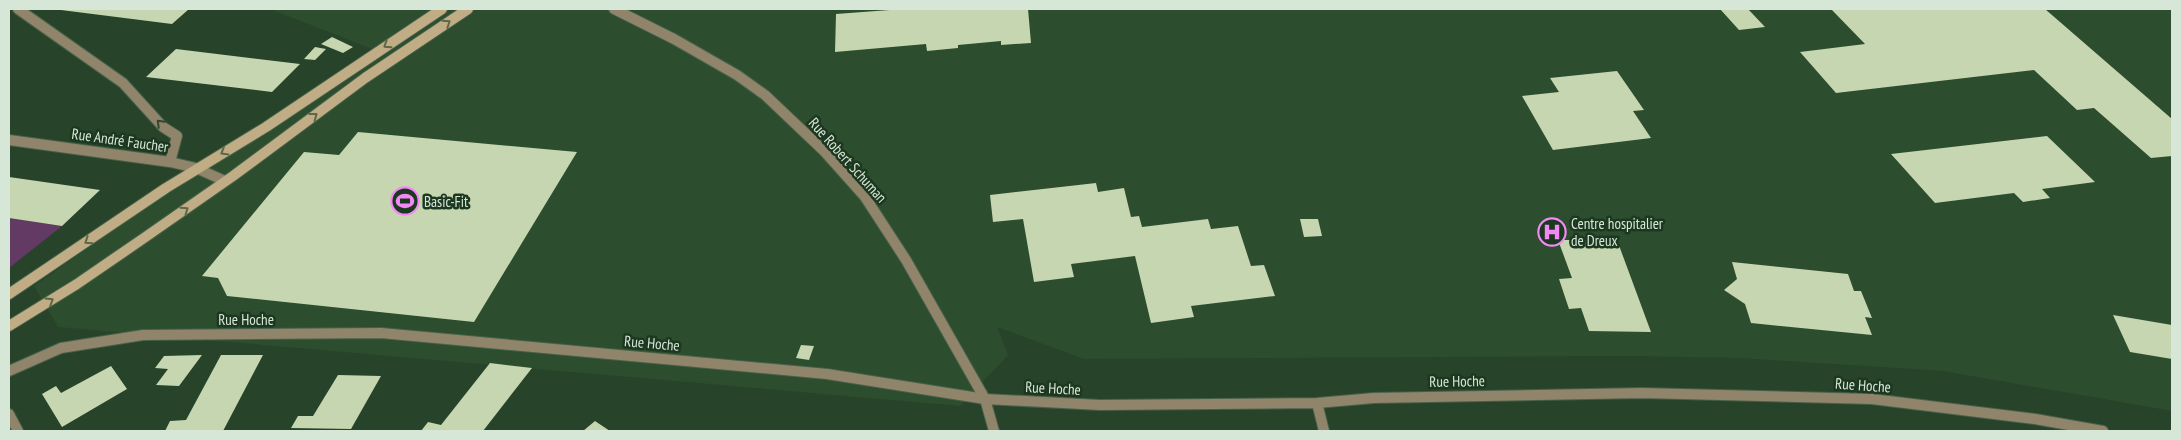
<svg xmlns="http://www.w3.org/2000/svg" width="2181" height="440" viewBox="0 0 2181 440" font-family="'PT Sans Narrow',sans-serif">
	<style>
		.built { fill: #2c4d2e }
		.green { fill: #633a64 }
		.building { fill: #c6d6b0 }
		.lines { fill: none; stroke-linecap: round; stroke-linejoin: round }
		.minor-casing { stroke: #476148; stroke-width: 12 }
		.tertiary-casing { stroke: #476148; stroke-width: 12 }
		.secondary-casing { stroke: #476148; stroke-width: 12 }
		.minor { stroke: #90846b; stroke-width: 10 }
		.tertiary { stroke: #90846b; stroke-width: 10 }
		.secondary { stroke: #c0ad85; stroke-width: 10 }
		.oneway { stroke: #5e6748 }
		.oneway2 { stroke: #34472f }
		.labels { text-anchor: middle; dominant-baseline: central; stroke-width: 5; stroke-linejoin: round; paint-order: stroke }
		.street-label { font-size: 15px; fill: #d7e7d7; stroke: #1d3820 }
		.poi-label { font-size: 15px; fill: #d7e7d7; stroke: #1d3820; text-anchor: start }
	</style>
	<rect width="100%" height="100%" fill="#274329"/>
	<!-- built -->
	<path class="built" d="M270 9H2172V411L1943 371 1739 358 1634 356 1084 359 997 327 1008 355 960 406 58 327 34 286 372 49Z"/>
	<!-- green -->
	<path class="green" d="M9 218 62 226 9 268Z"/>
	<!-- building -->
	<path class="building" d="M53 9H189L172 24Z
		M903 9H1028L1031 43 1001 45V41L958 45V48L927 51 926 44 835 52 836 14Z
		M1720 9H1748L1765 27 1739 30Z
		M1831 9H2045L2172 119V156L2151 158 2094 108 2077 110 2034 70 1836 93 1800 52 1865 44Z
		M332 37 353 47 343 53 321 44Z
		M315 47 326 49 315 60 304 59Z
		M176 49 300 64 272 92 146 77Z
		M1617 71 1644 110 1633 111 1651 138 1553 150 1522 96 1559 92 1550 78Z
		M358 132 577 152 474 322 227 296 218 278 202 276 304 152 339 155Z
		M2047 136 2095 182 2042 189 2050 198 2023 202 2014 193 1935 203 1891 154Z
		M9 177 100 190 62 226 9 218Z
		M1096 183 1098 192 1124 188 1131 217 1139 216 1142 227 1208 219 1211 229 1238 226 1251 266 1264 265 1275 296 1191 306 1194 317 1151 323 1135 256 1071 264 1074 277 1034 282 1023 219 993 222 990 195Z
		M1300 219H1318L1322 236 1304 237Z
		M1558 240H1617L1651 332 1589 331 1581 308 1569 309 1559 279 1572 278Z
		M1732 262 1848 274 1854 291H1861L1872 318 1865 317 1872 335 1751 323 1745 304 1724 290 1737 279Z
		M2113 315 2172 325V359L2130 352Z
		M801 345 814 346 809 360 796 358Z
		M202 355 179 386 156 385 168 369 155 368 164 356Z
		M221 355H263L223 431H165L170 421 186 420Z
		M490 363 532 368 483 431H421L428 422 441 425Z
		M111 366 127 389 62 427 42 394 56 386 61 393Z
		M338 375 381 376 351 429 291 428 298 416H313Z
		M595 421 610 431H583Z"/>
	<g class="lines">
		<!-- minor casing -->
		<g class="minor-casing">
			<path id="minor" d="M18 9 123 83 163 127 177 136 170 162
				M9 140 170 162 196 168 225 181
				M9 371 61 348 143 335 381 333 827 374 985 399 1100 405 1317 403 1374 398 1642 393 1872 399 2035 419 2103 431
				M1317 403 1324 431
				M9 414 18 431"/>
		</g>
		<!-- tertiary casing -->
		<g class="tertiary-casing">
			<path id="tertiary" d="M614 9 674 39 737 75 765 95 824 151 865 197 906 260 985 399 994 431"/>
		</g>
		<!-- secondary casing -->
		<g class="secondary-casing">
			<path id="secondary" d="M9 294 166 188 266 127 442 9
				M9 326 77 284 144 238 233 176 365 78 468 9"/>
		</g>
		<!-- minor -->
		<use href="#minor" class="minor"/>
		<!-- tertiary -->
		<use href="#tertiary" class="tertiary"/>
		<!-- secondary -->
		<use href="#secondary" class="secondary"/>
	</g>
	<!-- one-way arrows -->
	<defs><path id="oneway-chevron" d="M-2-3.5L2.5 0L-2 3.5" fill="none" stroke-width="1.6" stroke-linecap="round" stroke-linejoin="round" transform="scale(1.25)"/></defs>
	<g class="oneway">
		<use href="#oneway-chevron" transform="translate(447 23) rotate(-34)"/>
		<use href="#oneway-chevron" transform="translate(387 45) rotate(147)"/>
		<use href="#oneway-chevron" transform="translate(314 116) rotate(-37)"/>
		<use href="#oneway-chevron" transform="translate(224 152) rotate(149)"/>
		<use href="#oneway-chevron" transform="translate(185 210) rotate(-35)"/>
		<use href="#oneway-chevron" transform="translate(88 241) rotate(146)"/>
		<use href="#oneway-chevron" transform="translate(50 301) rotate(-32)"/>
	</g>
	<use class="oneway2" href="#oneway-chevron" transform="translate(160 123) rotate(-135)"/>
	<!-- icons -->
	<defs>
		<g id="stadium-ring" transform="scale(1.4375)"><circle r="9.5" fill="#1d3820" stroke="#f18af4" stroke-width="1.5"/><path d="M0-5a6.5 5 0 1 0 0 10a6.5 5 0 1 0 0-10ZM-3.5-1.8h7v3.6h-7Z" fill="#f18af4"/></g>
		<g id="hospital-ring" transform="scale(1.4375)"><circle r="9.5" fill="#1d3820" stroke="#f18af4" stroke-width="1.5"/><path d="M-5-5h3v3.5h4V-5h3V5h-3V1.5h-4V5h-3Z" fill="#f18af4"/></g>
	</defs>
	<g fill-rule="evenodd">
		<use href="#stadium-ring" x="405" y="201"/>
		<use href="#hospital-ring" x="1552" y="232"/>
	</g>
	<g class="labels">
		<!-- street labels -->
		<g class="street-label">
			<text transform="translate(120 140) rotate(8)">Rue André Faucher</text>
			<text transform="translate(848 160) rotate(48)">Rue Robert Schuman</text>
			<text x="246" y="319">Rue Hoche</text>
			<text transform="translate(652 343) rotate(5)">Rue Hoche</text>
			<text transform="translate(1457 381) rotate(-1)">Rue Hoche</text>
			<text transform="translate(1863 385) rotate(4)">Rue Hoche</text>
			<text transform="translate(1053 388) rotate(3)">Rue Hoche</text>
		</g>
		<!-- poi labels -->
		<g class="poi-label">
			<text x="424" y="201">Basic-Fit</text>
			<text x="1571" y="223">Centre hospitalier<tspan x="1571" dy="17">de Dreux</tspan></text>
		</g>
	</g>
	<!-- border -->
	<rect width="2181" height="440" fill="none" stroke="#d7e7d7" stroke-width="20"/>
</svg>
